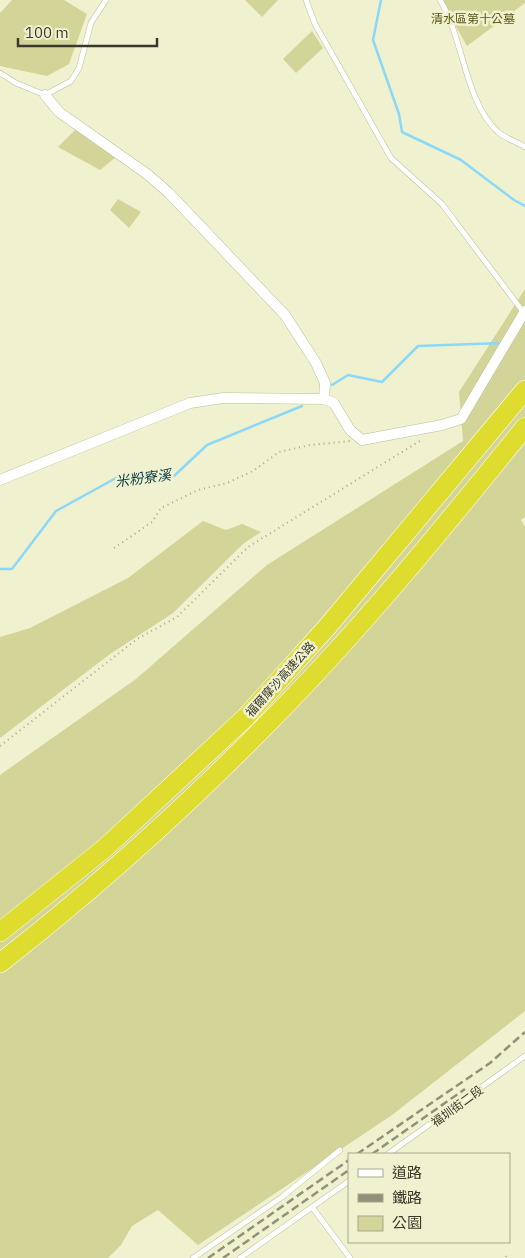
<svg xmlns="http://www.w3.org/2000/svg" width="525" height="1258" viewBox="0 0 525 1258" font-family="'IBM Plex Sans','Noto Sans TC',sans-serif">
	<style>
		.green { fill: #d3d498 }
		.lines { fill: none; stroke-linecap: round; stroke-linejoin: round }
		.stream { stroke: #8bd8fa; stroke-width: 2.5 }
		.lane-casing { stroke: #bdbe9d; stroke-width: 6 }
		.street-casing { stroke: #bdbe9d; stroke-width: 11 }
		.highway-casing { stroke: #fff; stroke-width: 20 }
		.path { stroke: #a8a98e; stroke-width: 2; stroke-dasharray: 1 4; stroke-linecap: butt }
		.lane { stroke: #fff; stroke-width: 5 }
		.street { stroke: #fff; stroke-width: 10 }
		.highway { stroke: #dfdc30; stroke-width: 19 }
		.rail { stroke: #909179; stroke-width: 2.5; stroke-dasharray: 8 4; stroke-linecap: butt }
		.labels { text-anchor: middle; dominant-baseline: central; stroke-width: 5; stroke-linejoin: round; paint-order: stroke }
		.park-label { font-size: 12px; fill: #585715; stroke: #f0f1ce }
		.street-label { font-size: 12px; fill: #39392c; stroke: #f0f1ce }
		.water-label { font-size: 14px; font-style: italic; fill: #073748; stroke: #f0f1ce }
	</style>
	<rect width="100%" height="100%" fill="#f0f1ce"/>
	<!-- green -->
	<path class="green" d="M12 0H64L87 14 69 64 47 76 0 66V13Z
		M245 0H278L262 17Z
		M441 0H525V3L467 46Z
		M312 31 323 48 296 73 283 59Z
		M77 128 116 157 100 170 58 147Z
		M118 199 141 212 129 228 110 210Z
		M525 289V517L521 520 525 527V1011L392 1115 198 1245 158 1210 132 1226 121 1245 108 1258H0V775L136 679 267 565 463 441 459 392Z
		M203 521 226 530 242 524 261 532 243 544 173 613 110 654 0 738V637L30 628 128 578Z"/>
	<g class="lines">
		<!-- stream -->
		<path class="stream" d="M381 0 373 40 399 114 402 132 461 160 514 200 525 206
			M332 385 348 375 382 382 418 346 502 343
			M0 569H12L56 511 116 478 174 476 207 445 302 406"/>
		<!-- lane casing -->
		<g class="lane-casing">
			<path id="lane" d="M306 0 315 24 391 158 442 204 524 313
				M440 0C464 39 464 100 498 132 505 138 517 142 525 147
				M0 73 16 83 45 95 71 81 79 68 91 23 106 0
				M388 1154 525 1056
				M312 1207 350 1258
				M193 1258 282 1197 340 1150
				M240 1258 349 1181"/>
		</g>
		<!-- street casing -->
		<g class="street-casing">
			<path id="street" d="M45 95 59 112 147 174 169 193 285 315 316 363 325 383 324 399
				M0 480 190 403 223 398 324 399 334 403 350 430 362 440 442 425 461 419 525 311"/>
		</g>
		<!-- highway casing -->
		<g class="highway-casing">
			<path id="highway" d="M0 932 105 848 246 717 328 626 525 390
				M0 963C96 888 188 805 273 718 363 627 444 527 525 427"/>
		</g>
		<!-- path -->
		<path class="path" d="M114 548 152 522 161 508 198 490 227 483 253 471 279 452 310 445 350 441
			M0 746 137 639 177 617 248 547 423 439
			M506 1256 507 1258"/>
		<!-- lane -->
		<use href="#lane" class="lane"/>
		<!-- street -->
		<use href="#street" class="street"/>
		<!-- highway -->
		<use href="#highway" class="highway"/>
		<!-- rail -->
		<path class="rail" d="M357 1154 490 1063 525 1032
			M372 1154 465 1089
			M208 1258 349 1160
			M223 1258 349 1170"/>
	</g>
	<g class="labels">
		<!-- park labels -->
		<g class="park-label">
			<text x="473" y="18">清水區第十公墓</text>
		</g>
		<!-- street labels -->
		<g class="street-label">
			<text transform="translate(280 679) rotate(-48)">福爾摩沙高速公路</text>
			<text transform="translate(457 1106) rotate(-36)">福圳街二段</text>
		</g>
		<!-- water labels -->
		<g class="water-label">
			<text transform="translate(143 478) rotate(-7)">米粉寮溪</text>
		</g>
	</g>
	<!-- legend -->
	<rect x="348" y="1153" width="162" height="90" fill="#f0f1ce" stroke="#a7a78d"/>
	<rect x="358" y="1169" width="25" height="8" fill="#ffffff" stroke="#a7a78d"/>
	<text x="392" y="1178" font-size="15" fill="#39392c">道路</text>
	<rect x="358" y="1194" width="25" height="8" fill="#909179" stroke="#a7a78d"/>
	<text x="392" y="1203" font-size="15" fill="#39392c">鐵路</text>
	<rect x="358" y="1216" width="25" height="15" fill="#d3d498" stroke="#a7a78d"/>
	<text x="392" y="1228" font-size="15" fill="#39392c">公園</text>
	<!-- scale -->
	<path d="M18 38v8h139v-8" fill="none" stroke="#39392c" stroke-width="2.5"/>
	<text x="25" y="38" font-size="15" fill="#39392c" stroke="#f0f1ce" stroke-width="4" paint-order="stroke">100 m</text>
</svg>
